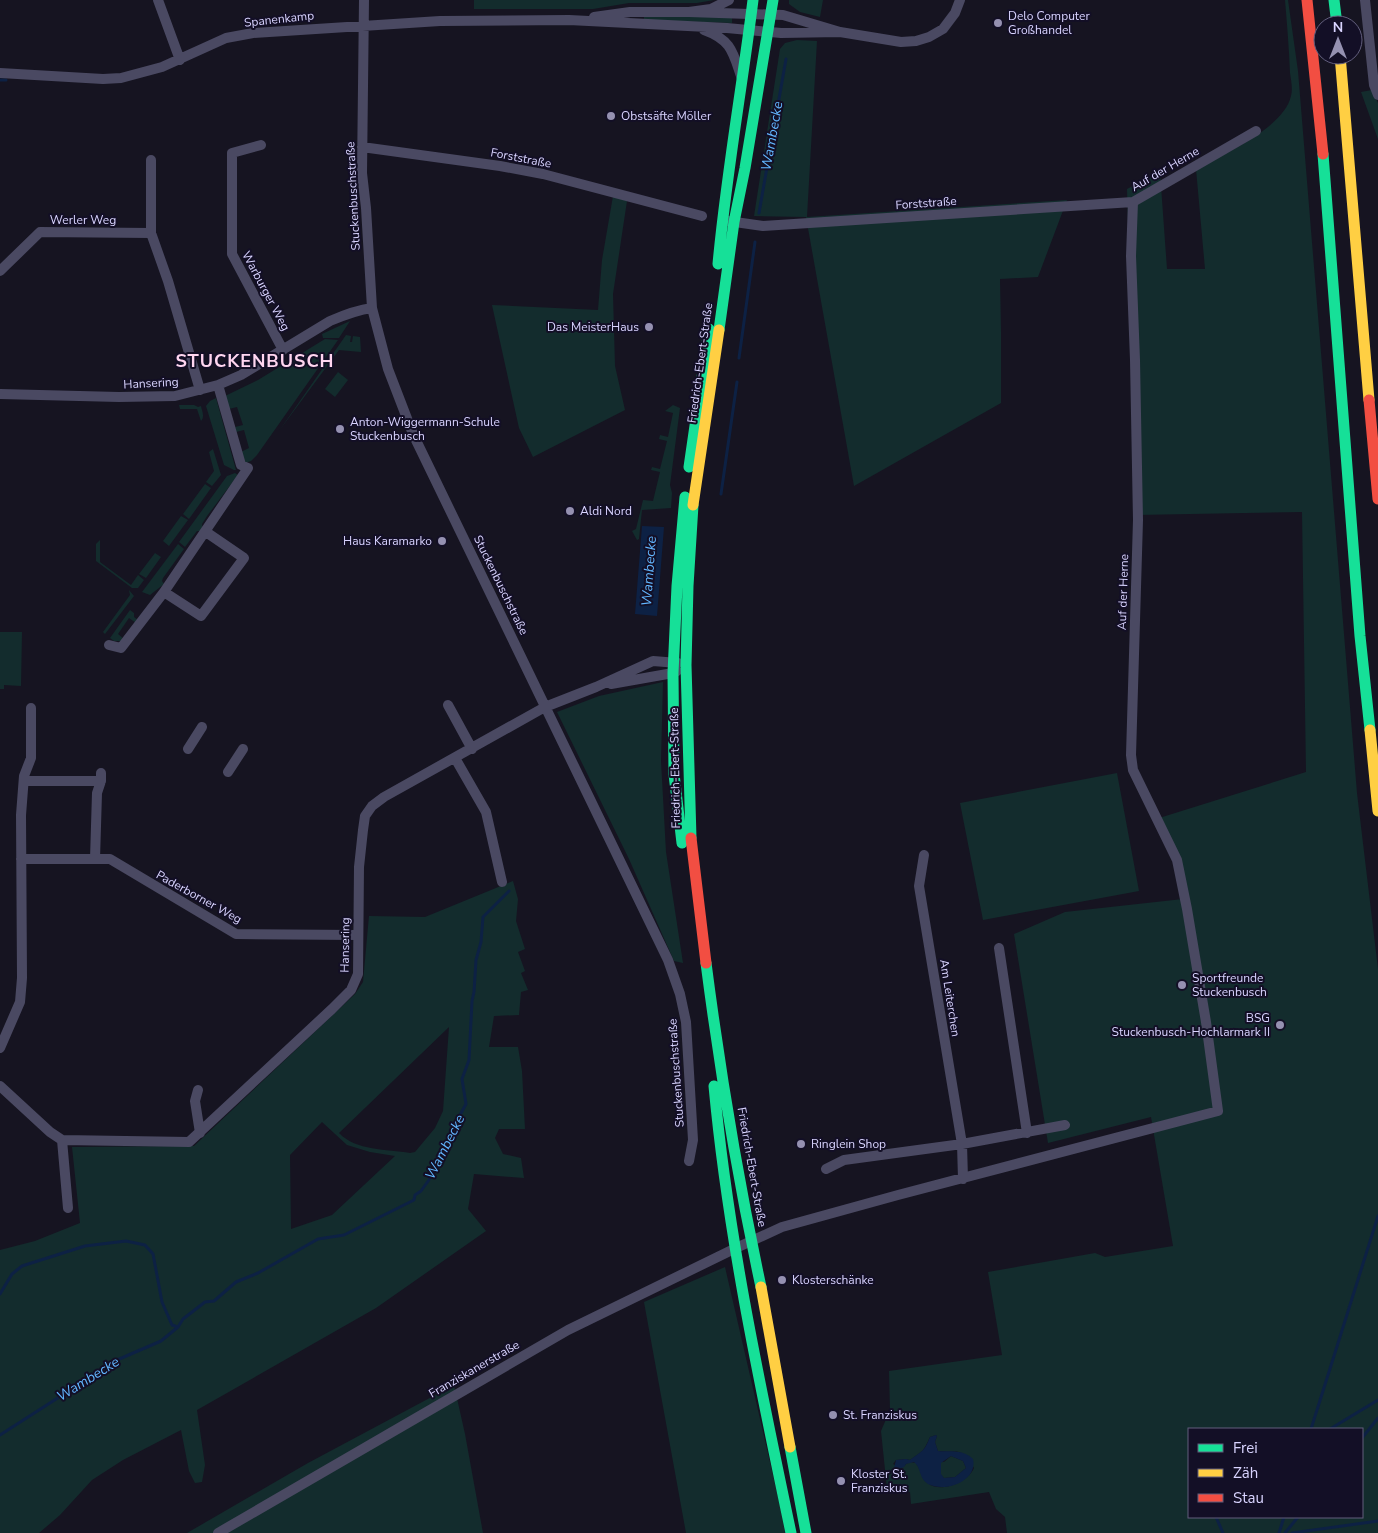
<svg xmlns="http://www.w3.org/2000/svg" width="1378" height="1533" viewBox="0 0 1378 1533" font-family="'Nunito Sans',sans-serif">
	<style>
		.green { fill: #132c2d; fill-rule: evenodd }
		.water { fill: #0d2144; fill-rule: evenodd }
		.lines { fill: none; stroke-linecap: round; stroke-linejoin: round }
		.stream { stroke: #0d2144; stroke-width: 3 }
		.street { stroke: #4a4962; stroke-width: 10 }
		.fast { stroke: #16e098; stroke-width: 11 }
		.slow { stroke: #ffcf43; stroke-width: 11 }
		.jam { stroke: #f24e42; stroke-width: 11 }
		.poi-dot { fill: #9591b1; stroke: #130f26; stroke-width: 2 }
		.labels { text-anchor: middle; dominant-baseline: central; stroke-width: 4; stroke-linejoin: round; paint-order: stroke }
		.poi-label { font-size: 12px; fill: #d9d4ff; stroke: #130f26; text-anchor: start }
		.street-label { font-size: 12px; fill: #d9d4ff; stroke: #130f26 }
		.water-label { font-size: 14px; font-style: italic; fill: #62b6ff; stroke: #130f26 }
		.district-label { font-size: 18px; font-weight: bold; letter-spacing: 1px; fill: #ffd6f0; stroke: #130f26 }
	</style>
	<rect width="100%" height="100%" fill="#161421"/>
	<!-- green -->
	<path class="green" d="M474 0H714L697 3H629L593 9H474Z
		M789 0H823L820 17 800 12 789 4Z
		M1285 0H1288L1298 71 1357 793 1378 969V1533H1007L1005 1517 996 1509 989 1492 911 1504 910 1492H891L887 1489 881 1431 890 1410 889 1371 1002 1355 988 1272 1095 1253 1105 1257 1173 1246 1151 1117 1048 1143 1014 934 1065 912 1183 899 1175 861 1156 819 1306 772 1302 512 1136 515 1127 189 1160 172 1167 269H1205L1196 169C1222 155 1284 128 1291 96 1293 89 1291 80 1290 73 1289 48 1287 24 1285 0ZM1189 1429H1362V1517H1189ZM936 1435 937 1436 935 1442 938 1451C962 1453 960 1446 974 1468 968 1482 941 1493 929 1484 921 1478 921 1470 916 1463L910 1462C901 1466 905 1470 893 1464L896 1460 906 1459 910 1460C924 1450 923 1452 930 1437Z
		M644 16 732 17V23L646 20 644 19Z
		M797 40 817 41 807 217 1067 200 1038 277 1000 279 1001 332V403L854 486 806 217 754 216 780 49 785 43Z
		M1372 90 1378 103V139L1361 92Z
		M613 196 627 201 613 294 615 366 625 410 533 457 519 428 492 305 598 310 602 260Z
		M350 321 339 338H323L322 334Z
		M346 335 351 336 350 342H352L353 336 360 337 361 352 339 350 279 431Z
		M325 339 338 340 257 455 251 461 245 463 241 452 249 448 244 430 236 432 235 427 243 425 237 407 229 409 225 396 258 380Z
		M338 372 348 380 335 397 325 389Z
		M216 398 236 470H234L224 465 206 406 210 401Z
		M179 405H194L198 407 201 406C202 411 205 417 201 421L197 409H180Z
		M673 405 680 408 670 485 672 493 671 508 642 510 639 539 637 540 632 531 636 529 643 500 653 501 660 472 651 470 652 467 660 469 667 441 659 439 660 435 668 437 673 413 665 411Z
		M213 449 221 475 212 486 206 482 214 471 209 452Z
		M235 473 238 475 207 516 202 524 203 531H197L185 547 179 542 227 476Z
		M205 484 211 488 189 519 183 514Z
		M181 516 188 520 169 546 163 541Z
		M100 540V562L131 585 138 575 144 580 138 588H132L96 561V544Z
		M178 544 184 549 163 578 162 581 164 584 150 595 142 592Z
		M155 553 161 557 146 578 139 574Z
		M129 590 134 596 105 634 103 632 130 595Z
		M130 610 134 613V617L138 620 136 623 129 618 118 634 124 639 123 641H114L110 638Z
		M0 632H22L21 686 4 685V689H0Z
		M663 682 661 761 666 852 683 963 674 961 629 859 557 712 599 696Z
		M1117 773 1139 891 983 920 960 803Z
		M513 881 518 899 516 921 525 949 518 952 525 971 521 973 528 990 521 992 519 1015 494 1016 489 1047H518L522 1071 525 1129H499L495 1138 503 1154 521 1158 524 1178 474 1174 468 1209 486 1231 376 1308 197 1410 205 1465 202 1482 195 1483 189 1471 181 1430 123 1460 92 1480 60 1515 39 1533H0V1250L35 1241 80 1223 72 1147 194 1146 355 994 363 982 369 916 425 917ZM449 1027 443 1111 435 1128 415 1152 410 1153C387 1149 356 1151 339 1133ZM322 1122 347 1145 370 1152 395 1156 332 1215 291 1229 290 1155Z
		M725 1267 781 1510 785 1533H686L644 1302Z
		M454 1385 465 1434 483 1533H187L308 1463Z
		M951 1456 963 1461 966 1468 955 1477 944 1478 941 1475V1462H944Z"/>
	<!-- water -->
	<path class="water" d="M642 526 664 527 657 616 635 614Z
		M936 1435 937 1436 935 1442 938 1451C951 1452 963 1449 973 1459 978 1481 945 1493 928 1484 919 1479 921 1467 914 1462L906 1464 904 1467 896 1470 894 1468 896 1460 906 1459 910 1460C923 1450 924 1452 930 1437ZM951 1456 963 1461 966 1468 955 1477 944 1478 941 1474V1463Z"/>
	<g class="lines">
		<!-- stream -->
		<path class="stream" d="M0 80H6
			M759 213 786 59
			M739 358 755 242
			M721 494 737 382
			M0 1294 12 1274 22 1266 85 1246 126 1241 145 1245 153 1254 162 1302 172 1325 178 1327
			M1311 1429 1378 1216
			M1330 1429 1378 1400
			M0 1435 117 1360 161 1341 178 1327 183 1319 205 1302 214 1301 236 1282 258 1273 318 1239 344 1235 414 1200 415 1195 421 1191 431 1177 448 1144 454 1126 466 1104 462 1079 469 1060 472 1001 474 992 476 960 481 942 483 917 509 891
			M1362 1438 1378 1418
			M1216 1517 1223 1533
			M1279 1533 1284 1517
			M1285 1533 1298 1517
			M1292 1533 1378 1521"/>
		<!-- street -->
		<path class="street" d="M158 0 180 60
			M364 0 362 173 366 208 372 308 388 369 413 434 668 960 680 994 686 1022 693 1140 689 1161
			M1365 0 1374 85 1378 95
			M689 12 783 15 840 32 901 42 916 41 929 37 943 29 955 13 960 0
			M594 17 630 12H689L711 9 729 0
			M704 30C732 40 733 53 742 79
			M0 73 103 79 121 78 162 67 226 38 253 33 440 21 569 20 727 28 781 33 840 32
			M261 145 232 153V254L283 350
			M362 147 500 166 543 174 702 216
			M151 160V233L168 281 200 390
			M728 221 763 226 1133 202 1256 131
			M0 271 40 232 151 233
			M0 394 119 397 175 396 218 385 241 375 330 321C344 315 357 310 372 308
			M164 592 201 616 244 558 206 532
			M109 645 121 648 164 592 248 468 241 465 218 385
			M611 684 673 673 677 671
			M448 705 472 749
			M188 749 202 727
			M455 758 486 812 502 882
			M228 772 243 749
			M24 781H101
			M924 855 919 886 962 1144 963 1179
			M21 859H95L97 793 101 781V773
			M95 859H110L236 934 358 935
			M999 948 1027 1133
			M0 1048 20 1002 22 978 21 815 24 776 31 758V708
			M0 1086 50 1132 62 1140 189 1142 332 1009 351 990 358 974 359 867 363 830 365 816 372 806 384 797 545 707 596 687 653 661 678 663
			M198 1090 195 1101 200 1133
			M62 1140 68 1208
			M826 1169 844 1160 962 1144 1065 1125
			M218 1533 568 1330 736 1248 782 1227 898 1195 1218 1111 1206 1022 1187 909 1177 860 1133 770 1131 755 1138 520 1135 360 1131 256 1133 202"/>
		<!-- fast -->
		<path class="fast" d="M1334 0 1337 25
			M1323 154 1360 636 1370 730
			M718 264C726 176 742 88 753 0
			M719 330 734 222 745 168 773 0
			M689 467 709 329
			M691 838 686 665 688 586 693 505
			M682 843 674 774 673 673 677 586 685 497
			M706 963C720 1071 738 1180 761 1287
			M714 1086C728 1237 760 1385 791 1533
			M790 1447 806 1533"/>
		<!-- slow -->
		<path class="slow" d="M1340 55 1369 400
			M693 505 719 330
			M1370 730 1378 811
			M761 1287 790 1447"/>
		<!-- jam -->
		<path class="jam" d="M1307 0 1323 154
			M1369 400 1378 499
			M691 838 706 963"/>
	</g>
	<!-- markers -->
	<g class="poi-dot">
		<circle cx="998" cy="23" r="5"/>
		<circle cx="611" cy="116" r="5"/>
		<circle cx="649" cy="327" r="5"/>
		<circle cx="340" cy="429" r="5"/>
		<circle cx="570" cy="511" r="5"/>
		<circle cx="442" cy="541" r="5"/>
		<circle cx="1182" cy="985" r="5"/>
		<circle cx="1280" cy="1025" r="5"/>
		<circle cx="801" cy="1144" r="5"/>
		<circle cx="782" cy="1280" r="5"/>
		<circle cx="833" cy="1415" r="5"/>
		<circle cx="841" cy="1481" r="5"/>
	</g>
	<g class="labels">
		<!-- poi labels -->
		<g class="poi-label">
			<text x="1008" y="16">Delo Computer<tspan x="1008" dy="14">Großhandel</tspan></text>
			<text x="621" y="116">Obstsäfte Möller</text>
			<text x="639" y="327" text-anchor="end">Das MeisterHaus</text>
			<text x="350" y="422">Anton-Wiggermann-Schule<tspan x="350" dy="14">Stuckenbusch</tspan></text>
			<text x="580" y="511">Aldi Nord</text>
			<text x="432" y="541" text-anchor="end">Haus Karamarko</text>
			<text x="1192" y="978">Sportfreunde<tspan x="1192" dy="14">Stuckenbusch</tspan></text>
			<text x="1270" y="1018" text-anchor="end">BSG<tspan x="1270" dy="14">Stuckenbusch-Hochlarmark II</tspan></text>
			<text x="811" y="1144">Ringlein Shop</text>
			<text x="792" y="1280">Klosterschänke</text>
			<text x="843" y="1415">St. Franziskus</text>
			<text x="851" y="1474">Kloster St.<tspan x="851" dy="14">Franziskus</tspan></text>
		</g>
		<!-- street labels -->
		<g class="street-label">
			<text transform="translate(279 19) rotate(-6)">Spanenkamp</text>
			<text transform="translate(521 158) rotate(11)">Forststraße</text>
			<text transform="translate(1165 169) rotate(-30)">Auf der Herne</text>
			<text transform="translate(353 196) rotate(-93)">Stuckenbuschstraße</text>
			<text transform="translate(926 203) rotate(-4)">Forststraße</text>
			<text x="83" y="220">Werler Weg</text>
			<text transform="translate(266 291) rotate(62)">Warburger Weg</text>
			<text transform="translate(700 363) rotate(-82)">Friedrich-Ebert-Straße</text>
			<text transform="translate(151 383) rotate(-3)">Hansering</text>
			<text transform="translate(501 585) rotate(64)">Stuckenbuschstraße</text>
			<text transform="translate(1123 592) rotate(-88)">Auf der Herne</text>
			<text transform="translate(675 768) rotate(-91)">Friedrich-Ebert-Straße</text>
			<text transform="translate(199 897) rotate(29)">Paderborner Weg</text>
			<text transform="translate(345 945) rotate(-89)">Hansering</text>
			<text transform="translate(950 998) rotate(81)">Am Leiterchen</text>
			<text transform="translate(676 1073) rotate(-94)">Stuckenbuschstraße</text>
			<text transform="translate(752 1167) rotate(80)">Friedrich-Ebert-Straße</text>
			<text transform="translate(474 1369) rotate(-30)">Franziskanerstraße</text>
		</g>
		<!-- water labels -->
		<g class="water-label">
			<text transform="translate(772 136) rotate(-80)">Wambecke</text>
			<text transform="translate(649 571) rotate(-86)">Wambecke</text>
			<text transform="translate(445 1147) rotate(-63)">Wambecke</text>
			<text transform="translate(88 1379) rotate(-32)">Wambecke</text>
		</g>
		<!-- district labels -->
		<g class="district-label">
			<text x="255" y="361">STUCKENBUSCH</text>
		</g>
	</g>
	<!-- legend -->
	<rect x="1188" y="1428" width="175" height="90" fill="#130f26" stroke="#625e7d"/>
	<rect x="1198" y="1444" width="25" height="8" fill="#16e098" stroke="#625e7d"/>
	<text x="1233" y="1453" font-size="15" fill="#d9d4ff">Frei</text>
	<rect x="1198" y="1469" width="25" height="8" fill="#ffcf43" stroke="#625e7d"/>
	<text x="1233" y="1478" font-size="15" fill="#d9d4ff">Zäh</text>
	<rect x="1198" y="1494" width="25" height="8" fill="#f24e42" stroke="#625e7d"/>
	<text x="1233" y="1503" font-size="15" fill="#d9d4ff">Stau</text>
	<!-- north arrow -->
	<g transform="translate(1338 40)"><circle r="24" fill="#130f26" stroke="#625e7d"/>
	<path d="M0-4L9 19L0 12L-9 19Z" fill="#9591b1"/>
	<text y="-8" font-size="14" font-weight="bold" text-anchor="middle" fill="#d9d4ff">N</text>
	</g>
</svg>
